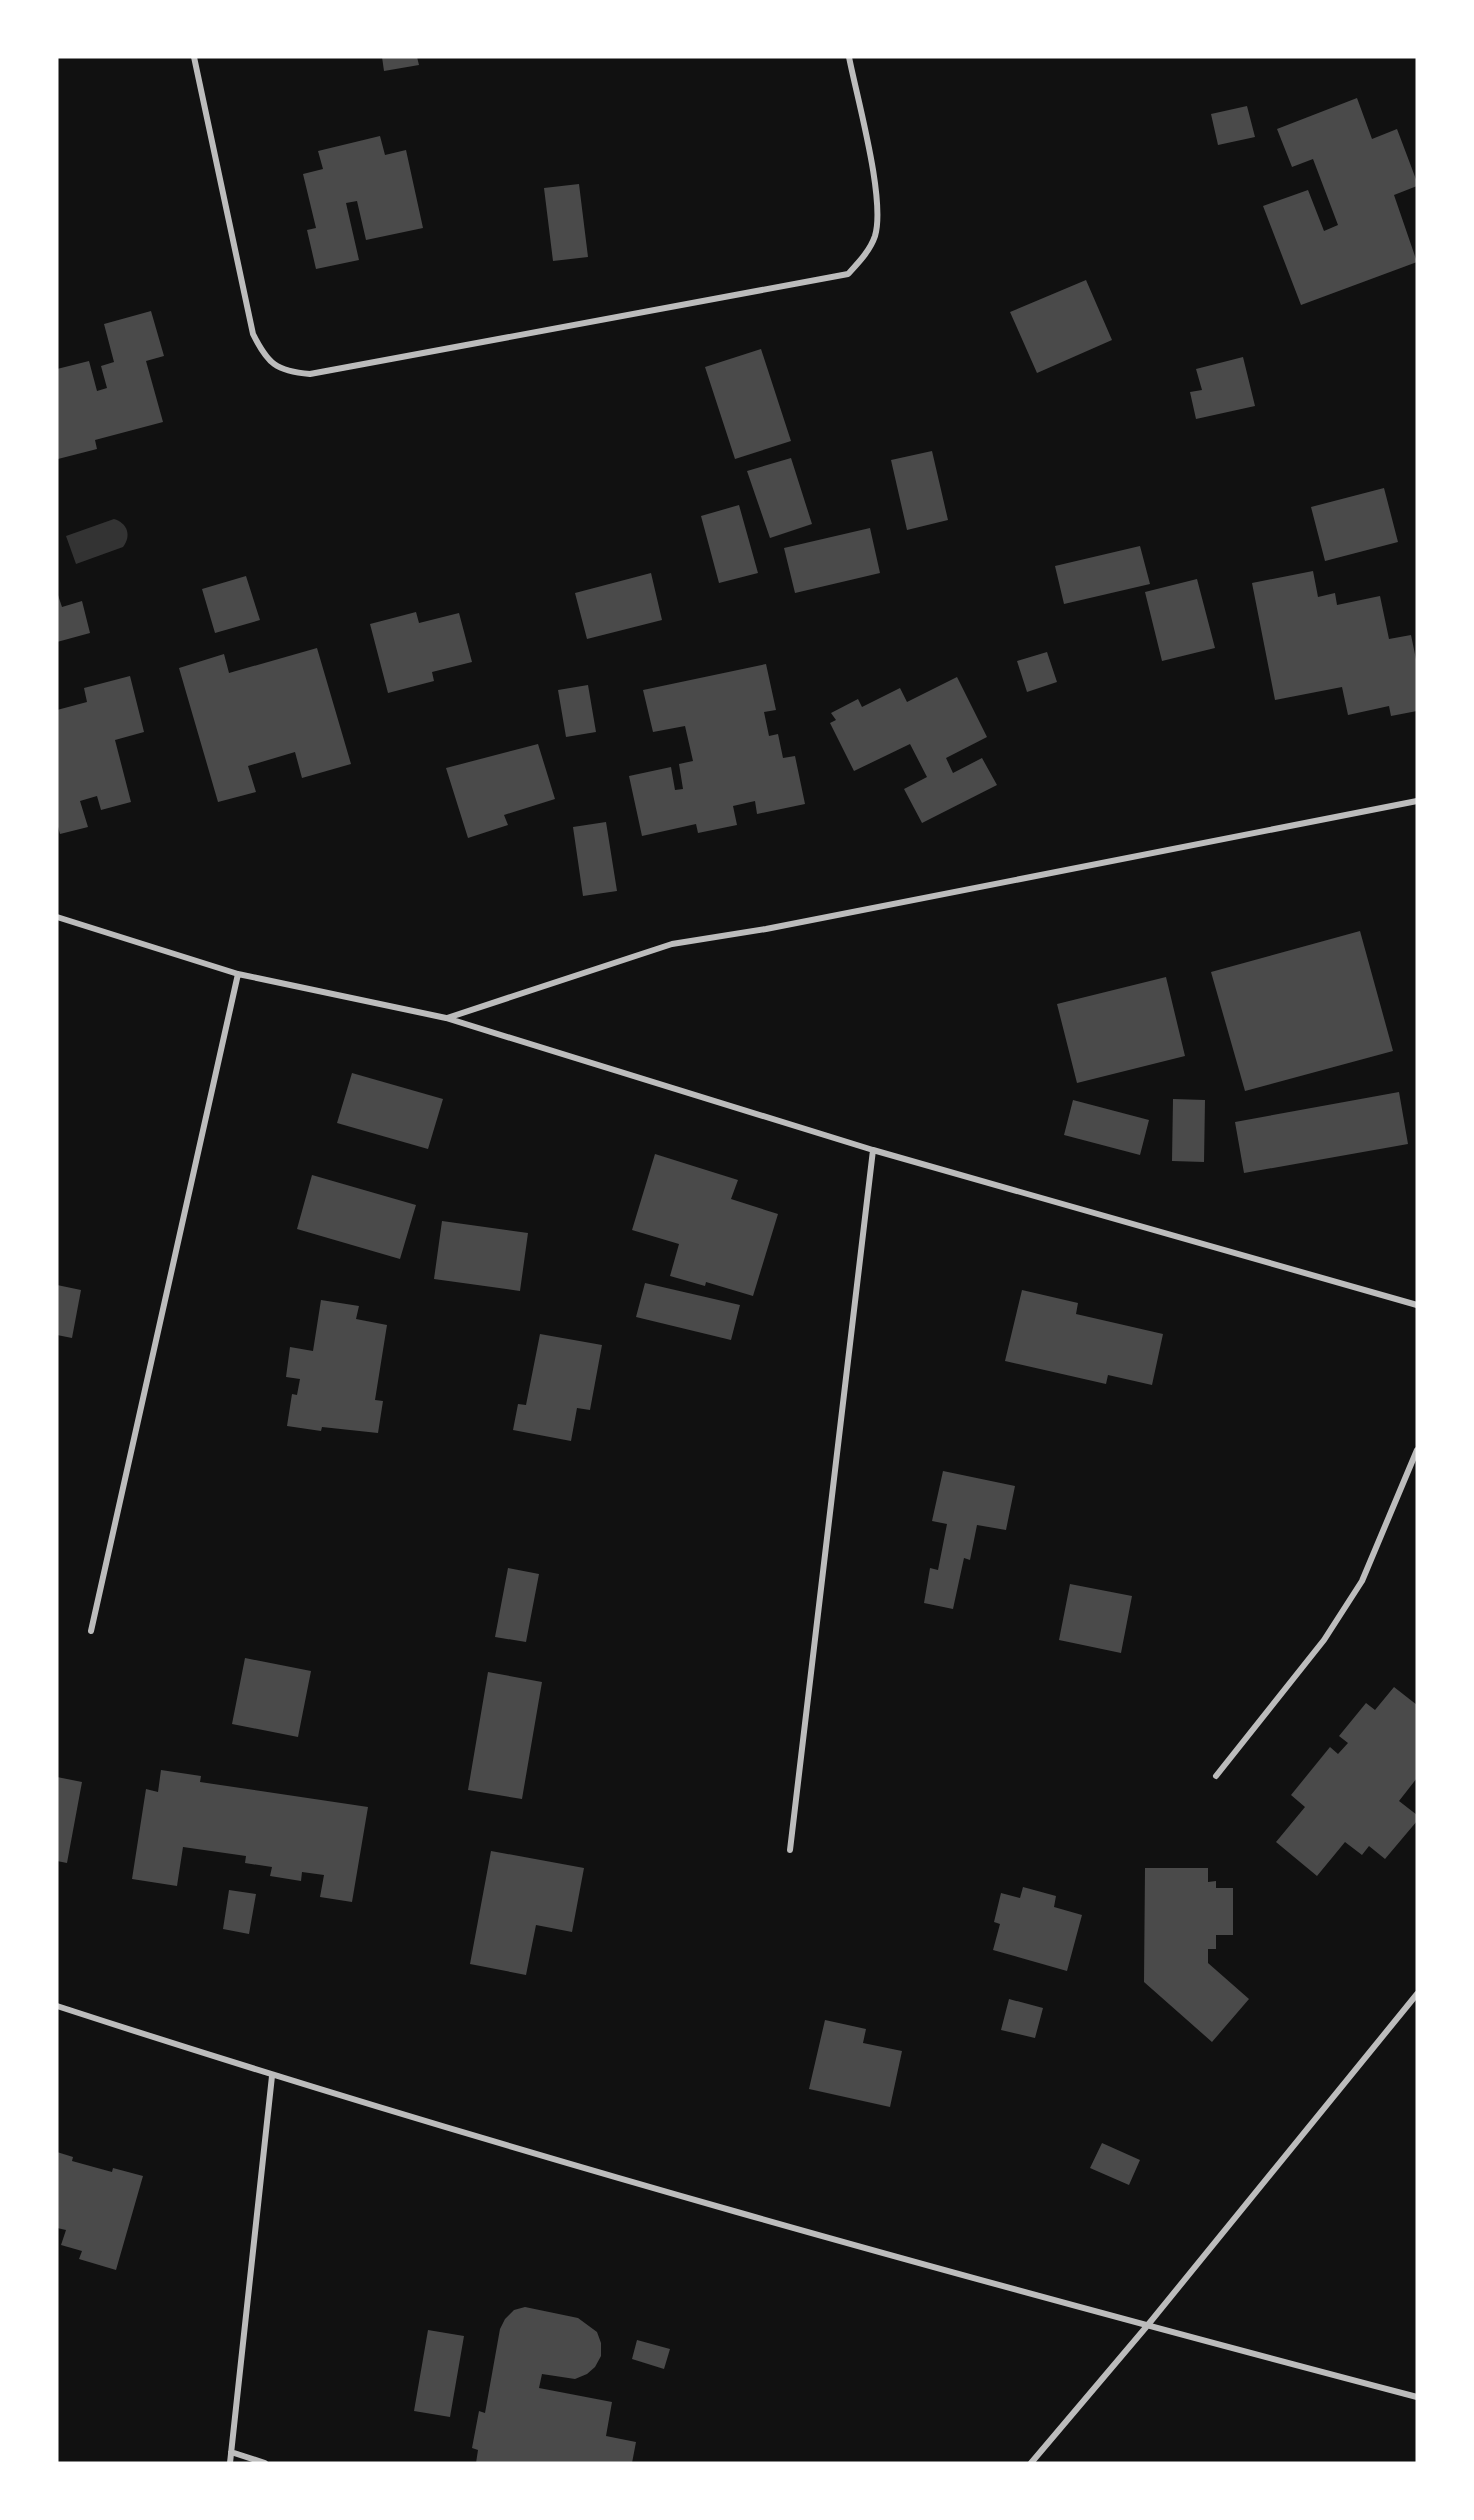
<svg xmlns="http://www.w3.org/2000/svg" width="1474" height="2520" viewBox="0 0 1474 2520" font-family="'Crimson Pro',serif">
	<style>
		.water { fill: #333 }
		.building { fill: #4a4a4a }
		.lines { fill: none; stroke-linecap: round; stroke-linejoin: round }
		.minor { stroke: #bcbcbc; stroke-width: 6 }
	</style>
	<rect width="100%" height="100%" fill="#111"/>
	<!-- water -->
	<path class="water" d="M114 519C127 523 132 535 123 547L76 564 66 536Z"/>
	<!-- building -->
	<path class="building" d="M382 57H417L419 65 384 71Z
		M1357 98 1372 139 1397 129 1417 182V186L1394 195 1417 262 1301 305 1263 206 1308 190 1324 231 1338 225 1313 159 1292 167 1277 129Z
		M1247 106 1255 137 1218 145 1211 114Z
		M380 136 385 155 406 150 423 228 366 240 357 201 346 203 359 260 316 269 307 230 316 228 303 174 323 169 318 151Z
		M579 184 588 257 553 261 544 188Z
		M1086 280 1112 340 1037 373 1010 312Z
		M151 311 164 356 146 361 163 422 95 440 97 449 58 459 57 369 89 361 97 391 107 388 101 366 114 362 104 324Z
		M761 349 791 441 735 459 705 367Z
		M1243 357 1255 406 1196 419 1190 392 1202 390 1196 369Z
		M932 451 948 520 907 530 891 460Z
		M791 458 812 524 770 538 747 471Z
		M1384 488 1398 542 1325 561 1311 507Z
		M739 505 758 573 719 583 701 516Z
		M870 528 880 573 795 593 784 548Z
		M1140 546 1150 584 1064 604 1055 566Z
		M1313 571 1318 597 1335 593 1337 605 1380 596 1389 639 1411 635 1417 664V711L1391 716 1389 706 1348 715 1342 687 1275 700 1252 583Z
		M651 573 662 620 587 639 575 593Z
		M246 576 260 620 215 633 202 589Z
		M1197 579 1215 648 1162 661 1145 592Z
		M57 592 62 607 82 601 90 633 57 642Z
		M416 612 419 623 459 613 472 662 432 672 434 681 388 693 370 624Z
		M317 648 351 764 302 778 295 752 248 766 256 792 218 802 179 668 224 654 229 673Z
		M1047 652 1057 682 1027 692 1017 661Z
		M766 664 776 710 764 712 769 736 778 734 783 758 795 756 805 804 757 814 755 801 733 806 737 825 698 833 696 824 642 836 629 776 671 767 675 790 683 789 679 764 693 761 685 726 653 732 643 690Z
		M130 676 144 732 115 740 131 802 101 810 97 796 80 801 88 827 60 834 57 823V710L87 702 84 688Z
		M957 677 987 737 946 758 953 773 982 758 997 785 922 823 904 789 927 777 910 744 854 771 830 723 836 720 831 713 858 699 862 707 900 688 907 702Z
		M588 685 596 732 566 737 558 690Z
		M538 744 555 799 504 815 508 825 468 838 446 768Z
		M606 822 617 891 583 896 573 827Z
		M1360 931 1393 1051 1245 1091 1211 972Z
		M1166 977 1185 1056 1077 1083 1057 1004Z
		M352 1073 443 1099 428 1149 337 1123Z
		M1399 1092 1408 1144 1244 1173 1235 1122Z
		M1173 1099 1205 1100 1204 1162 1172 1161Z
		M1073 1100 1149 1120 1140 1155 1064 1135Z
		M655 1154 738 1180 731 1199 778 1214 753 1296 706 1282 705 1286 670 1276 679 1244 632 1230Z
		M312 1175 416 1205 400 1259 297 1229Z
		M442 1221 528 1233 520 1291 434 1279Z
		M645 1283 740 1305 731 1340 636 1317Z
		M57 1285 81 1290 72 1338 57 1335Z
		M1022 1290 1078 1303 1076 1314 1163 1334 1152 1385 1108 1375 1106 1384 1005 1361Z
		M321 1300 359 1306 356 1319 387 1325 375 1400 383 1401 378 1433 322 1427 321 1431 287 1426 292 1394 297 1395 300 1379 286 1377 290 1347 313 1351Z
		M540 1334 602 1345 590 1410 577 1408 571 1441 513 1430 518 1404 526 1405Z
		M943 1471 1015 1486 1006 1530 977 1525 970 1560 964 1558 953 1609 924 1603 930 1568 938 1570 947 1524 932 1521Z
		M508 1568 539 1574 526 1642 495 1637Z
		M1070 1584 1132 1596 1121 1653 1059 1640Z
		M245 1658 311 1671 298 1737 232 1724Z
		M488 1672 542 1682 522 1799 468 1790Z
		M1394 1687 1417 1705V1778L1399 1801 1417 1815V1821L1385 1859 1369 1846 1362 1855 1345 1842 1317 1876 1276 1842 1305 1807 1291 1795 1330 1747 1338 1754 1348 1743 1339 1736 1366 1703 1375 1710Z
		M161 1770 201 1776 200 1782 368 1807 352 1902 320 1897 324 1875 302 1872 301 1881 270 1876 272 1867 245 1863 246 1856 183 1847 177 1886 132 1879 146 1789 158 1792Z
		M57 1777 82 1782 67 1863 57 1861Z
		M491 1851 584 1868 572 1932 536 1925 526 1975 470 1964Z
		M1145 1868H1208V1882L1216 1881V1888H1233V1935H1216V1949H1208V1963L1249 1999 1212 2042 1144 1982Z
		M1023 1887 1056 1896 1054 1907 1082 1915 1067 1971 993 1950 1000 1924 994 1922 1001 1893 1020 1898Z
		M229 1890 256 1894 249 1934 223 1929Z
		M1009 1999 1043 2008 1035 2038 1001 2030Z
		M825 2020 866 2029 863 2043 902 2051 890 2107 809 2089Z
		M1102 2143 1140 2160 1129 2185 1090 2168Z
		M57 2152 73 2157 72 2161 112 2172 113 2168 143 2176 116 2270 79 2259 82 2251 61 2245 66 2230 57 2228Z
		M525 2307 578 2318 597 2332 601 2343V2356L595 2367 587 2374 575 2379 542 2374 539 2388 612 2402 606 2436 636 2442 632 2463H476L478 2450 472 2448 479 2411 485 2413 500 2329 505 2319 514 2310Z
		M428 2330 464 2336 450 2417 414 2411Z
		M637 2340 670 2349 664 2369 632 2359Z"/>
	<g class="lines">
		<!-- minor -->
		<path class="minor" d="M194 57 253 334C268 364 276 371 310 374L848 274C858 263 870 251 875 236 886 200 857 98 849 57
			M57 917 238 974 446 1018 873 1150 1417 1305
			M447 1018 672 944 766 929 1417 801
			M91 1631 238 974
			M1216 1776 1324 1640 1362 1581 1417 1450
			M790 1850 873 1150
			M57 2006C506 2152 961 2277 1417 2397
			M231 2452 265 2463
			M230 2463 272 2076
			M1031 2463 1147 2326 1417 1994"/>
	</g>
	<!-- border -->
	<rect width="1474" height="2520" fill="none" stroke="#ffffff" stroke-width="117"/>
</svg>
